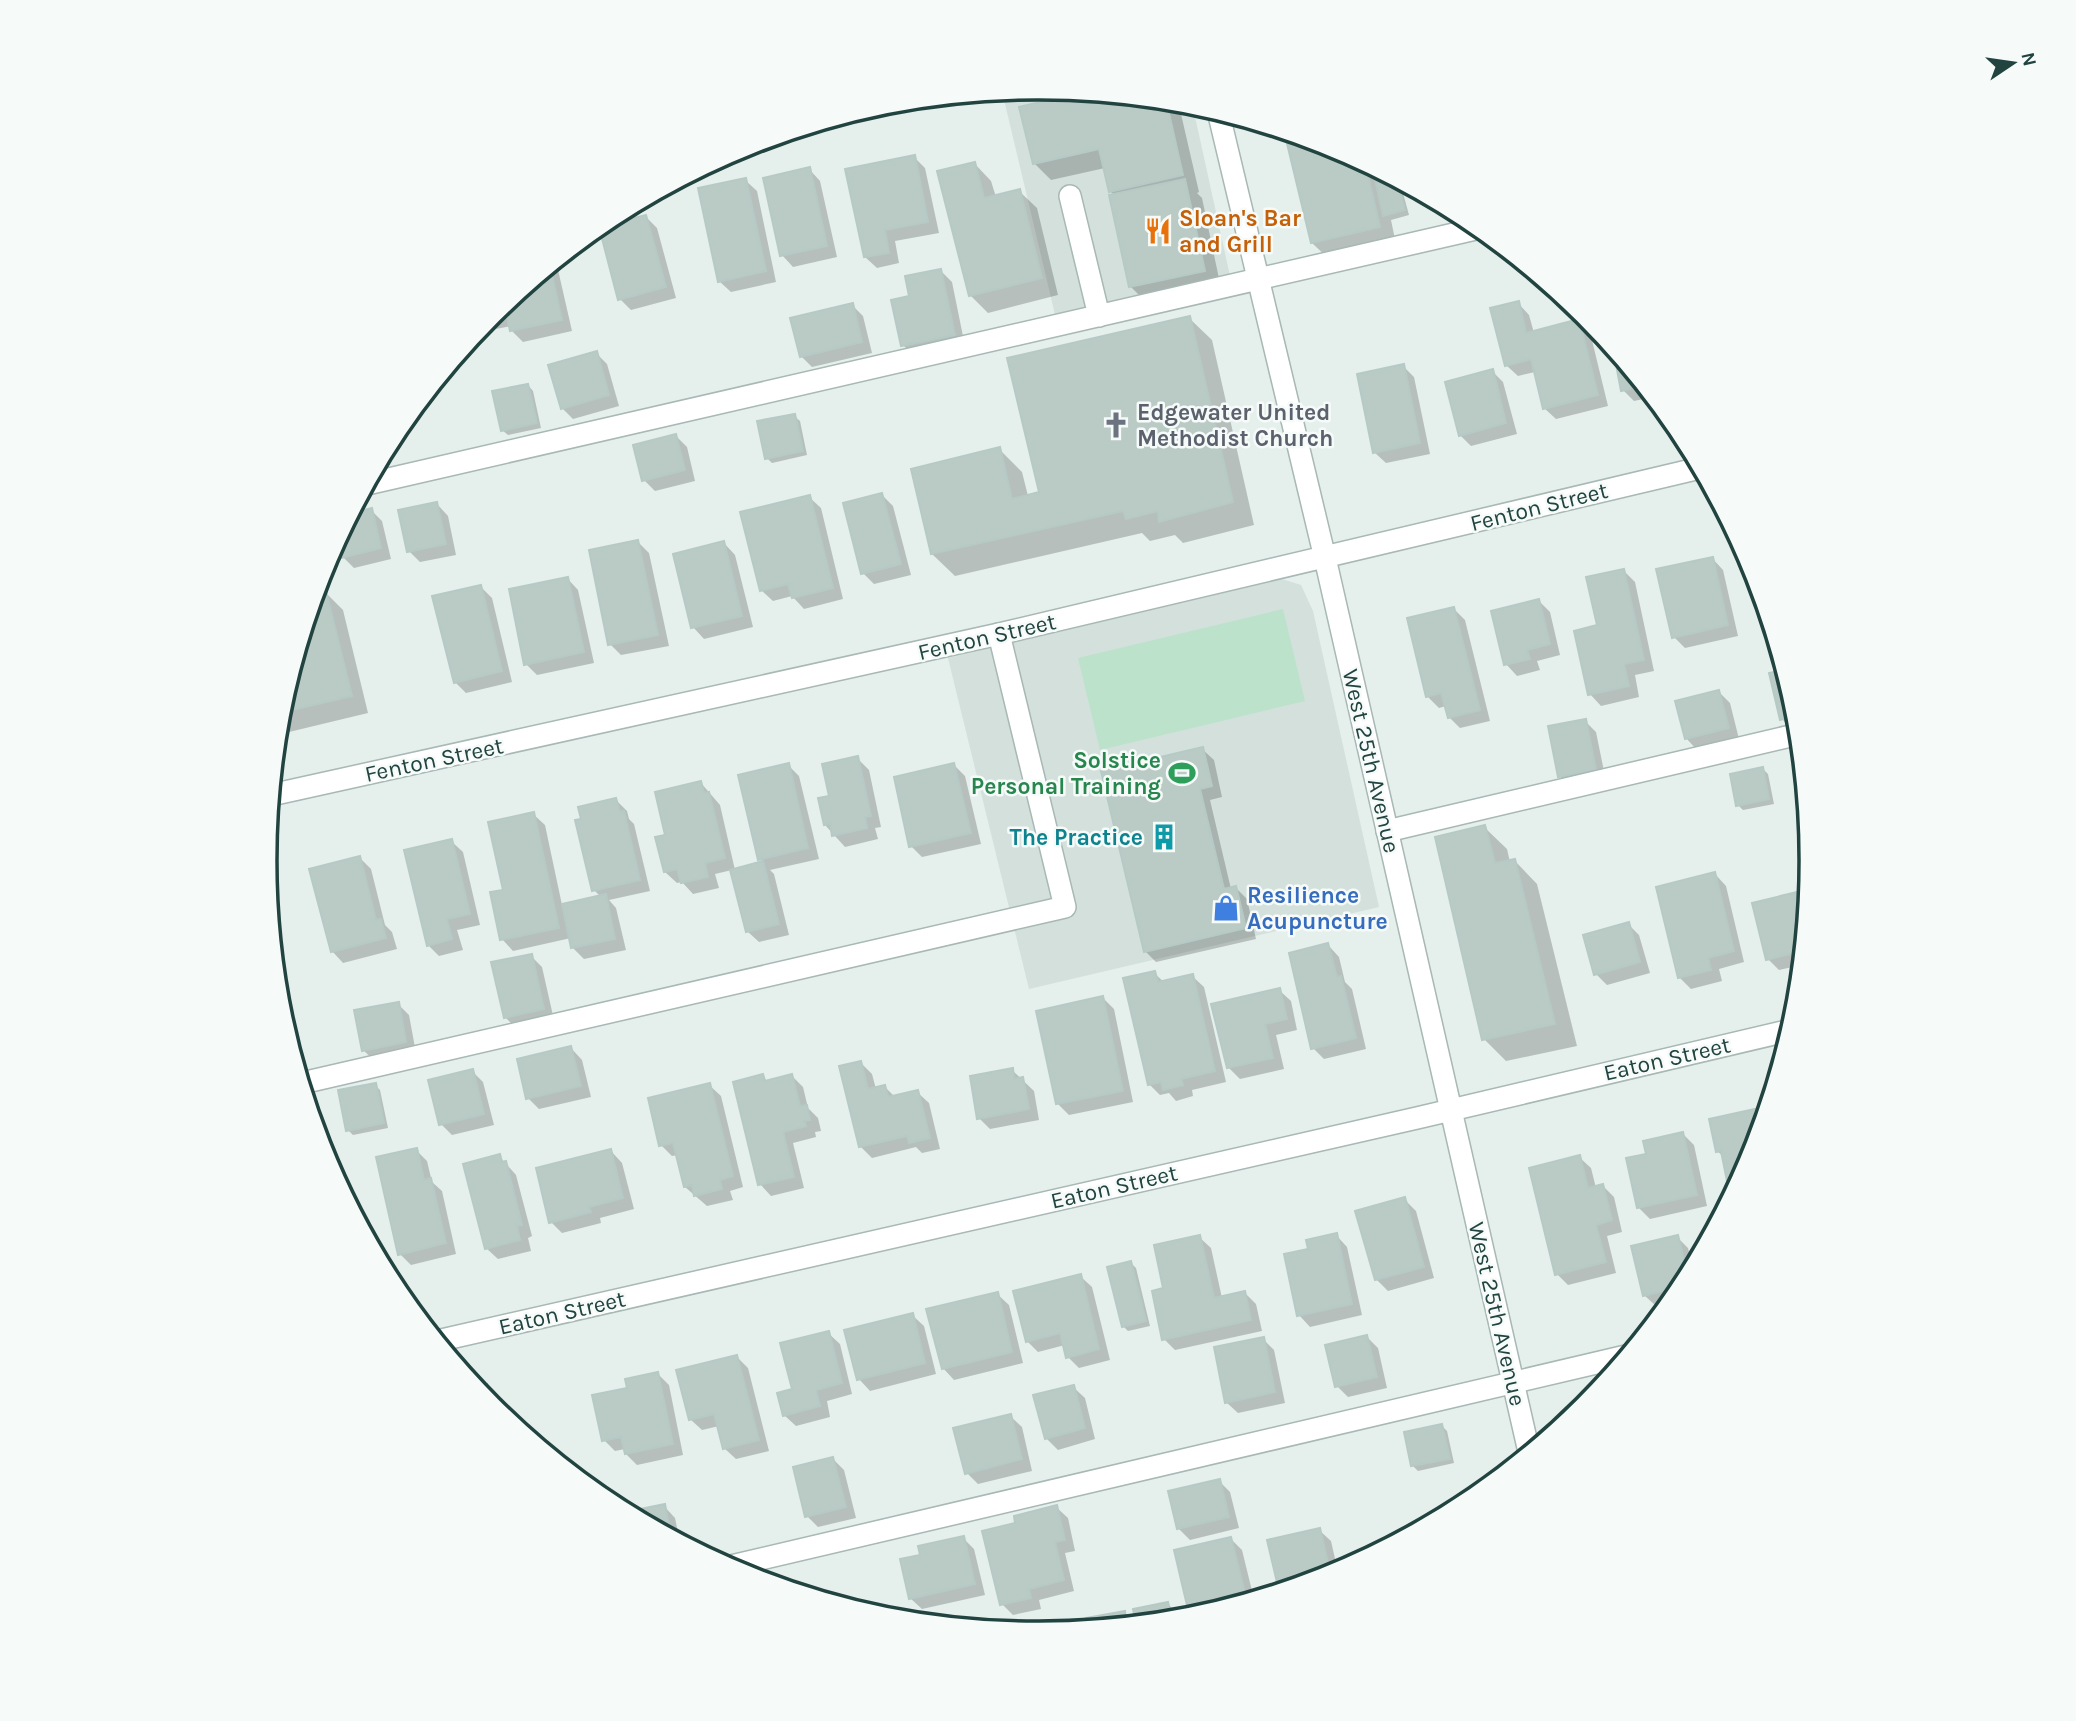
<svg xmlns="http://www.w3.org/2000/svg" width="2076" height="1721" viewBox="0 0 2076 1721" font-family="Karla,sans-serif">
	<style>
		.built { fill: #d3e0dc }
		.garden { fill: #bce2cc }
		.shadow { fill: #0003 }
		.building { fill: #bacbc6; stroke: #b6cac5; stroke-width: 2 }
		.lines { fill: none; stroke-linecap: round; stroke-linejoin: round }
		.lane-casing { stroke: #a7b8b5; stroke-width: 24 }
		.street-casing { stroke: #a7b8b5; stroke-width: 24 }
		.lane { stroke: #fff; stroke-width: 21 }
		.street { stroke: #fff; stroke-width: 21 }
		.labels { text-anchor: middle; dominant-baseline: central; stroke-width: 5; stroke-linejoin: round; paint-order: stroke }
		.food-label { font-size: 23px; font-weight: bold; fill: #c56008; stroke: #f6fbf9; text-anchor: start }
		.worship-label { font-size: 23px; font-weight: bold; fill: #5b616d; stroke: #f6fbf9; text-anchor: start }
		.street-label { font-size: 23px; fill: #224440; stroke: #f6fbf9 }
		.leisure-label { font-size: 23px; font-weight: bold; fill: #27864d; stroke: #f6fbf9; text-anchor: end }
		.culture-label { font-size: 23px; font-weight: bold; fill: #0d838f; stroke: #f6fbf9; text-anchor: end }
		.shop-label { font-size: 23px; font-weight: bold; fill: #366cbe; stroke: #f6fbf9; text-anchor: start }
		.rim { fill: none; stroke: #224440; stroke-width: 3.5 }
	</style>
	<rect width="100%" height="100%" fill="#e5efec"/>
	<!-- built -->
	<path class="built" d="M1038 88 1192 103 1230 276 1056 319 1002 91Z
		M1282 579 1301 585 1313 611 1379 907 1029 989 948 658Z"/>
	<!-- garden -->
	<path class="garden" d="M1283 609 1305 701 1100 750 1078 658Z"/>
	<!-- shadow -->
	<path class="shadow" d="M1088 92 1178 101 1199 192 1197 193 1202 198 1221 288 1147 303 1130 286 1114 195 1110 191 1105 168 1051 180 1034 163 1021 108Z
		M1286 132 1334 147 1400 182 1409 215 1391 220 1396 244 1330 260 1312 243Z
		M914 157 925 168 939 233 895 241 899 263 877 268 865 257Z
		M974 163 991 181 996 197 1019 191 1037 208 1058 295 988 313 970 295Z
		M809 169 820 181 837 257 793 267 782 255Z
		M745 180 757 191 776 282 731 292 719 281Z
		M1404 184 1423 194 1416 195Z
		M646 217 657 228 676 298 631 310 620 299Z
		M556 261 572 331 523 342 512 331 511 326 475 333 492 314Z
		M941 271 952 282 965 346 914 356 903 345 911 297Z
		M1518 303 1529 315 1534 333 1579 321 1590 332 1608 406 1556 419 1544 408 1535 372 1518 376 1506 365Z
		M852 305 863 316 872 353 812 367 801 356Z
		M1189 318 1212 340 1254 525 1183 543 1175 535 1150 541 1142 533 955 576 932 554 999 449 1022 472 1028 496 1041 493Z
		M1615 351 1653 397 1634 401 1623 390Z
		M596 353 607 364 619 406 573 419 562 408Z
		M1403 366 1414 377 1430 454 1386 463 1374 452Z
		M1492 371 1503 382 1517 434 1471 446 1460 435Z
		M528 385 533 391 541 428 508 435 502 430Z
		M794 416 800 421 807 455 772 463 767 458Z
		M676 436 687 447 695 481 655 491 644 480Z
		M882 495 893 506 911 575 874 584 863 573Z
		M809 497 821 508 843 599 804 609 792 596 773 601 761 590Z
		M437 504 448 516 456 555 420 562 409 551Z
		M371 510 382 521 391 559 354 568 343 557 339 537 350 515Z
		M638 542 649 553 669 646 621 655 610 644Z
		M724 543 735 555 753 627 704 639 693 627Z
		M1712 558 1723 570 1738 636 1685 648 1674 637Z
		M1624 571 1635 582 1654 671 1635 675 1639 697 1601 706 1590 694 1599 627Z
		M567 578 578 590 594 663 537 675 526 664Z
		M480 586 492 598 512 682 466 693 455 682Z
		M326 593 343 610 368 713 289 732 279 721 280 709 314 596Z
		M1539 601 1550 612 1560 655 1537 661 1540 670 1517 676 1506 664Z
		M1454 609 1465 620 1490 721 1460 728 1449 717 1446 706 1439 708 1428 697 1409 619Z
		M1785 671 1797 721 1787 724 1782 719 1771 675Z
		M1719 692 1730 703 1739 739 1697 750 1686 738Z
		M1585 721 1596 732 1606 781 1571 788 1560 776Z
		M1202 749 1214 760 1222 797 1210 800 1231 889 1236 888 1247 899 1256 939 1156 962 1145 951Z
		M857 758 869 770 881 827 875 828 878 839 845 847 825 825 831 797Z
		M788 765 799 776 819 859 770 870 774 874 789 935 759 942 747 931 732 870 715 874 719 888 693 894 682 882 677 883 665 872 667 836 701 783 720 805 735 870 764 863 760 859Z
		M954 765 965 776 981 844 922 857 911 846Z
		M1763 769 1768 774 1774 804 1743 810 1738 805Z
		M616 800 627 811 629 819 634 824 650 891 609 900 616 908 626 950 584 959 573 948 571 938 513 951 502 939 505 891 533 814 545 825 562 905 601 897 594 890Z
		M1484 827 1507 849 1510 862 1515 861 1537 884 1577 1046 1506 1061 1484 1039Z
		M451 841 463 852 480 925 457 930 463 950 439 956 428 945Z
		M360 858 371 869 385 925 392 932 397 949 343 963 332 951Z
		M1715 874 1726 886 1744 962 1719 969 1722 981 1691 989 1680 978Z
		M1796 894 1807 904 1801 965 1779 970 1768 959Z
		M1628 924 1639 935 1650 973 1607 985 1596 974Z
		M1328 945 1339 957 1345 982 1352 989 1366 1049 1324 1059 1313 1048Z
		M531 956 542 967 554 1020 517 1029 505 1017Z
		M1154 973 1164 982 1192 976 1204 987 1226 1082 1192 1090 1193 1096 1176 1101 1169 1093 1160 1095 1149 1084Z
		M1279 990 1291 1001 1297 1030 1276 1035 1284 1069 1240 1079 1229 1068Z
		M1103 998 1114 1009 1133 1102 1069 1115 1058 1104Z
		M398 1004 409 1015 416 1053 375 1061 363 1050Z
		M571 1048 582 1060 591 1097 539 1109 528 1098Z
		M861 1063 872 1074 876 1089 885 1087 895 1097 917 1092 929 1103 940 1149 922 1153 916 1147 872 1158 861 1147Z
		M1012 1070 1034 1091 1039 1120 990 1129 979 1118Z
		M472 1071 483 1082 494 1125 452 1135 441 1124Z
		M762 1076 768 1082 792 1076 803 1087 808 1108 818 1118 821 1131 815 1132 816 1137 793 1143 804 1188 771 1196 760 1184Z
		M375 1085 380 1090 388 1128 353 1135 348 1130Z
		M709 1085 721 1096 743 1187 730 1191 733 1200 707 1206 685 1187 678 1155 672 1156 661 1145Z
		M1764 1109 1766 1111 1752 1157 1736 1187 1729 1180 1725 1158 1717 1151Z
		M1683 1134 1694 1145 1707 1206 1650 1219 1638 1207 1648 1155Z
		M416 1150 427 1161 432 1182 442 1191 456 1254 411 1265 400 1254Z
		M611 1151 622 1163 634 1209 600 1218 601 1223 562 1233 551 1222Z
		M499 1156 516 1175 532 1236 528 1238 531 1251 498 1259 486 1248Z
		M1579 1157 1591 1168 1596 1188 1603 1186 1614 1197 1622 1232 1607 1236 1616 1273 1568 1285 1557 1274Z
		M1404 1199 1416 1211 1434 1278 1388 1291 1376 1279Z
		M1336 1235 1347 1247 1362 1315 1310 1327 1299 1315 1310 1250Z
		M1199 1237 1211 1248 1222 1298 1245 1293 1256 1304 1262 1331 1175 1350 1164 1339 1165 1290Z
		M1677 1237 1688 1248 1693 1267 1680 1290 1671 1302 1656 1306 1644 1295Z
		M1131 1263 1136 1268 1150 1326 1128 1331 1123 1326Z
		M1080 1276 1092 1287 1110 1360 1079 1368 1068 1357 1065 1345 1038 1352 1027 1341Z
		M997 1294 1009 1305 1023 1363 954 1380 943 1368Z
		M912 1315 924 1326 936 1374 870 1391 859 1379Z
		M828 1333 840 1344 852 1394 827 1401 830 1417 796 1426 784 1415 794 1391Z
		M1367 1337 1378 1348 1387 1388 1348 1397 1337 1386Z
		M1263 1339 1274 1350 1285 1403 1238 1413 1226 1402Z
		M737 1357 748 1368 769 1451 736 1459 724 1448 719 1426 702 1430 690 1419Z
		M658 1374 669 1385 683 1455 637 1465 626 1454 625 1449 615 1451 604 1440 629 1389Z
		M486 1386 498 1397 503 1416 491 1407 476 1388Z
		M1073 1387 1085 1398 1095 1439 1058 1450 1046 1438Z
		M1010 1416 1022 1427 1032 1471 978 1484 967 1473Z
		M1442 1426 1447 1431 1454 1463 1418 1471 1413 1466Z
		M833 1459 844 1470 856 1518 818 1527 807 1516Z
		M1219 1481 1230 1492 1239 1528 1190 1540 1179 1529 1170 1493Z
		M664 1506 675 1518 680 1542 628 1514Z
		M1056 1507 1068 1518 1075 1551 1065 1553 1074 1591 1039 1600 1041 1609 1013 1615 1002 1604 1018 1524Z
		M1319 1530 1331 1541 1338 1572 1281 1591 1269 1541Z
		M963 1538 974 1549 985 1595 922 1609 910 1598 922 1556Z
		M1231 1539 1242 1550 1254 1599 1192 1618 1176 1552Z
		M1168 1604 1179 1615 1180 1620 1138 1624Z
		M1124 1613 1135 1624 1090 1628Z"/>
	<!-- building -->
	<path class="building" d="M1083 92 1166 100 1183 175 1109 192 1099 149 1033 164 1019 107Z
		M1284 131 1334 147 1365 163 1380 227 1311 243Z
		M915 155 928 222 885 230 889 253 864 257 845 169Z
		M975 162 984 198 1020 189 1042 278 969 296 937 171Z
		M810 167 827 246 780 256 763 178Z
		M1382 172 1397 180 1405 210 1383 216 1374 174Z
		M746 178 766 271 718 282 698 188Z
		M1185 179 1205 271 1129 287 1109 195Z
		M646 215 666 287 618 300 599 227Z
		M550 266 562 320 510 331 504 303Z
		M941 269 955 335 901 346 891 300 909 296 905 276Z
		M1519 301 1526 333 1579 319 1598 395 1543 409 1531 359 1505 366 1490 308Z
		M853 303 862 342 800 357 790 318Z
		M1190 316 1233 502 1159 522 1158 511 1126 519 1123 511 931 554 911 469 1000 447 1012 499 1039 492 1007 358Z
		M1613 348 1644 386 1621 391Z
		M597 351 609 395 561 409 548 365Z
		M1404 364 1420 443 1373 453 1357 374Z
		M1493 369 1506 423 1459 436 1445 382Z
		M528 384 537 423 501 431 492 391Z
		M795 414 803 451 765 459 757 421Z
		M676 434 685 470 642 481 633 445Z
		M882 493 901 564 861 574 843 503Z
		M810 495 833 588 792 598 788 584 760 591 740 512Z
		M437 502 446 544 407 552 398 510Z
		M372 508 381 548 341 558 337 539 352 513Z
		M638 540 658 635 608 645 589 550Z
		M724 541 742 616 691 628 673 554Z
		M1713 557 1728 625 1672 638 1656 569Z
		M1624 569 1644 660 1624 664 1629 686 1588 695 1574 631 1597 625 1586 577Z
		M568 577 584 652 524 665 509 589Z
		M481 585 502 671 454 683 432 596Z
		M326 591 352 696 280 713 315 594Z
		M1539 599 1550 644 1527 650 1530 659 1504 665 1491 611Z
		M1454 607 1480 710 1448 718 1441 693 1426 697 1407 618Z
		M1784 670 1797 715 1780 720 1769 673Z
		M1719 690 1729 728 1685 739 1675 701Z
		M1586 719 1596 770 1558 777 1548 726Z
		M1203 747 1212 786 1200 789 1224 889 1236 886 1246 928 1144 952 1101 771Z
		M858 756 871 816 865 817 867 828 832 836 830 824 824 825 818 798 829 796 822 764Z
		M789 763 808 848 758 860 738 775Z
		M954 763 971 833 909 847 894 777Z
		M1763 767 1769 799 1736 806 1730 774Z
		M701 781 704 793 709 792 725 858 705 863 708 877 681 883 677 869 664 872 655 837 665 835 655 792Z
		M616 798 620 812 624 811 640 880 592 891 575 820 581 819 578 807Z
		M534 812 559 928 500 940 490 892 503 890 488 822Z
		M1485 825 1495 863 1515 859 1555 1024 1482 1040 1435 837Z
		M452 839 470 914 447 919 452 939 427 946 404 850Z
		M360 856 376 920 381 919 386 938 331 952 309 869Z
		M763 861 779 924 746 932 730 870Z
		M1715 872 1734 951 1708 958 1711 970 1678 978 1656 887Z
		M1797 892 1805 925 1802 951 1766 960 1752 903Z
		M606 894 615 939 571 948 562 904Z
		M1629 922 1640 962 1594 975 1583 935Z
		M1328 943 1337 977 1341 976 1356 1038 1311 1049 1289 953Z
		M532 954 544 1009 504 1018 491 962Z
		M1155 971 1158 982 1193 974 1215 1071 1181 1079 1183 1085 1163 1090 1161 1082 1148 1085 1123 978Z
		M1280 988 1287 1019 1265 1024 1273 1058 1227 1068 1211 1004Z
		M1103 996 1123 1091 1056 1104 1036 1011Z
		M399 1002 406 1042 362 1051 354 1010Z
		M571 1046 581 1086 526 1099 517 1059Z
		M861 1061 868 1089 885 1085 888 1097 918 1090 930 1138 909 1143 907 1136 859 1147 839 1066Z
		M1013 1068 1014 1079 1023 1077 1029 1109 977 1119 970 1076Z
		M473 1069 484 1114 439 1125 428 1080Z
		M763 1074 765 1081 792 1074 800 1106 807 1105 810 1120 804 1121 806 1126 783 1132 794 1177 758 1185 733 1082Z
		M376 1083 384 1123 346 1131 338 1090Z
		M710 1083 733 1176 720 1180 722 1189 694 1196 692 1185 684 1187 673 1143 659 1146 648 1098Z
		M1764 1107 1765 1112 1752 1157 1741 1178 1727 1181 1721 1151 1716 1152 1709 1119Z
		M1683 1132 1697 1195 1637 1208 1626 1158 1646 1154 1643 1141Z
		M417 1148 424 1180 431 1178 446 1243 398 1255 376 1157Z
		M611 1149 623 1198 589 1207 591 1212 549 1223 536 1168Z
		M500 1154 502 1162 506 1161 522 1225 517 1226 520 1240 485 1249 463 1164Z
		M1580 1155 1588 1188 1603 1184 1612 1220 1596 1225 1606 1262 1555 1275 1529 1168Z
		M1405 1197 1424 1267 1375 1280 1355 1211Z
		M1337 1233 1352 1304 1297 1316 1284 1254 1308 1249 1306 1240Z
		M1200 1235 1214 1298 1245 1291 1251 1320 1162 1340 1152 1291 1163 1288 1154 1245Z
		M1678 1235 1688 1277 1683 1286 1643 1296 1631 1246Z
		M1131 1261 1146 1321 1122 1327 1107 1267Z
		M1081 1274 1099 1349 1066 1358 1060 1333 1026 1342 1013 1291Z
		M998 1292 1012 1352 942 1369 926 1309Z
		M913 1313 925 1363 857 1380 844 1330Z
		M829 1331 842 1383 816 1390 820 1406 783 1416 777 1393 792 1389 780 1343Z
		M1367 1335 1377 1377 1335 1387 1325 1345Z
		M1264 1337 1275 1392 1225 1403 1214 1347Z
		M737 1355 759 1440 723 1449 714 1414 689 1420 676 1370Z
		M658 1372 673 1444 625 1454 621 1437 602 1441 592 1395 627 1388 625 1379Z
		M487 1384 493 1409 475 1387Z
		M1074 1385 1085 1428 1045 1439 1033 1395Z
		M1011 1414 1022 1459 965 1474 953 1428Z
		M1442 1424 1450 1459 1411 1466 1404 1432Z
		M833 1457 846 1507 805 1517 793 1467Z
		M1220 1479 1229 1517 1177 1529 1168 1491Z
		M665 1504 671 1537 626 1512Z
		M1057 1505 1065 1540 1055 1542 1064 1580 1029 1589 1031 1598 1000 1605 982 1531 1015 1523 1014 1516Z
		M1320 1528 1331 1576 1279 1591 1267 1540Z
		M964 1536 975 1584 909 1599 900 1559 920 1555 918 1546Z
		M1231 1537 1247 1601 1190 1618 1174 1550Z
		M1168 1602 1172 1620 1136 1624 1133 1609Z
		M1125 1611 1127 1625 1088 1629 1086 1618Z"/>
	<g class="lines">
		<!-- lane casing -->
		<g class="lane-casing">
			<path id="lane" d="M1070 196 1099 316
				M367 484 1480 228
				M1387 831 1799 734
				M302 1083 1065 907 999 634
				M727 1567 1626 1356"/>
		</g>
		<!-- street casing -->
		<g class="street-casing">
			<path id="street" d="M1218 111 1325 558 1529 1452
				M271 795 999 634 1700 468
				M437 1341 1417 1118 1791 1030"/>
		</g>
		<!-- lane -->
		<use href="#lane" class="lane"/>
		<!-- street -->
		<use href="#street" class="street"/>
	</g>
	<!-- icons -->
	<defs>
		<g id="restaurant-bare" transform="scale(2.1)"><path d="M-5-6h1v4h1v-4h1v4h1v-4h1v5L-1.5 .5V6h-2V.5L-5-1ZM5-6V6H3V1.5H1.5Q1.5-4 5-6Z" fill="#e8710a" stroke="#f6fbf9" stroke-width="2.5" paint-order="stroke"/></g>
		<g id="church-bare" transform="scale(2.1)"><path d="M-1.2-6h2.4v3.5h3.3v2.4h-3.3V6h-2.4V-.1h-3.3v-2.4h3.3Z" fill="#6b7280" stroke="#f6fbf9" stroke-width="2.5" paint-order="stroke"/></g>
		<g id="stadium-bare" transform="scale(2.1)"><path d="M0-5a6.5 5 0 1 0 0 10a6.5 5 0 1 0 0-10ZM-3.5-1.8h7v3.6h-7Z" fill="#2e9e5b" stroke="#f6fbf9" stroke-width="2.5" paint-order="stroke"/></g>
		<g id="building-bare" transform="scale(2.1)"><path d="M-4-6H4V6H1V3H-1V6H-4ZM-2.5-4.3h1.7v1.8h-1.7ZM.8-4.3h1.7v1.8H.8ZM-2.5-1h1.7V.8h-1.7ZM.8-1h1.7V.8H.8Z" fill="#0f9aa8" stroke="#f6fbf9" stroke-width="2.5" paint-order="stroke"/></g>
		<g id="shop-bare" transform="scale(2.1)"><path d="M-5-2.5h2.3a2.7 3.5 0 0 1 5.4 0H5L5.5 6h-11ZM-1.5-2.5h3a1.5 2.3 0 0 0-3 0Z" fill="#3f7fe0" stroke="#f6fbf9" stroke-width="2.5" paint-order="stroke"/></g>
	</defs>
	<g fill-rule="evenodd">
		<use href="#restaurant-bare" x="1158" y="231"/>
		<use href="#church-bare" x="1116" y="425"/>
		<use href="#stadium-bare" x="1182" y="773"/>
		<use href="#building-bare" x="1164" y="837"/>
		<use href="#shop-bare" x="1226" y="908"/>
	</g>
	<g class="labels">
		<!-- food labels -->
		<g class="food-label">
			<text x="1179" y="218">Sloan's Bar<tspan x="1179" dy="26">and Grill</tspan></text>
		</g>
		<!-- worship labels -->
		<g class="worship-label">
			<text x="1137" y="412">Edgewater United<tspan x="1137" dy="26">Methodist Church</tspan></text>
		</g>
		<!-- street labels -->
		<g class="street-label">
			<text transform="translate(1539 507) rotate(-14)">Fenton Street</text>
			<text transform="translate(987 637) rotate(-13)">Fenton Street</text>
			<text transform="translate(434 760) rotate(-12)">Fenton Street</text>
			<text transform="translate(1371 761) rotate(77)">West 25th Avenue</text>
			<text transform="translate(1667 1059) rotate(-13)">Eaton Street</text>
			<text transform="translate(1114 1187) rotate(-13)">Eaton Street</text>
			<text transform="translate(562 1313) rotate(-13)">Eaton Street</text>
			<text transform="translate(1497 1314) rotate(77)">West 25th Avenue</text>
		</g>
		<!-- leisure labels -->
		<g class="leisure-label">
			<text x="1161" y="760">Solstice<tspan x="1161" dy="26">Personal Training</tspan></text>
		</g>
		<!-- culture labels -->
		<g class="culture-label">
			<text x="1143" y="837">The Practice</text>
		</g>
		<!-- shop labels -->
		<g class="shop-label">
			<text x="1247" y="895">Resilience<tspan x="1247" dy="26">Acupuncture</tspan></text>
		</g>
	</g>
	<!-- crop -->
	<path d="M0 0H2076V1721H0ZM1037 100H1039A760 760 0 0 1 1799 860V861A760 760 0 0 1 1039 1621H1037A760 760 0 0 1 277 861V860A760 760 0 0 1 1037 100Z" fill="#f6fbf9" fill-rule="evenodd"/>
	<path class="rim" d="M1037 100H1039A760 760 0 0 1 1799 860V861A760 760 0 0 1 1039 1621H1037A760 760 0 0 1 277 861V860A760 760 0 0 1 1037 100Z"/>
	<!-- north arrow -->
	<g transform="translate(2013 63) rotate(77)" stroke="#f6fbf9" stroke-width="5" paint-order="stroke">
	<path d="M0-5L12 26L0 18L-12 26Z" fill="#224440"/>
	<text y="-10" font-size="19" font-weight="bold" text-anchor="middle" fill="#224440">N</text>
	</g>
</svg>
